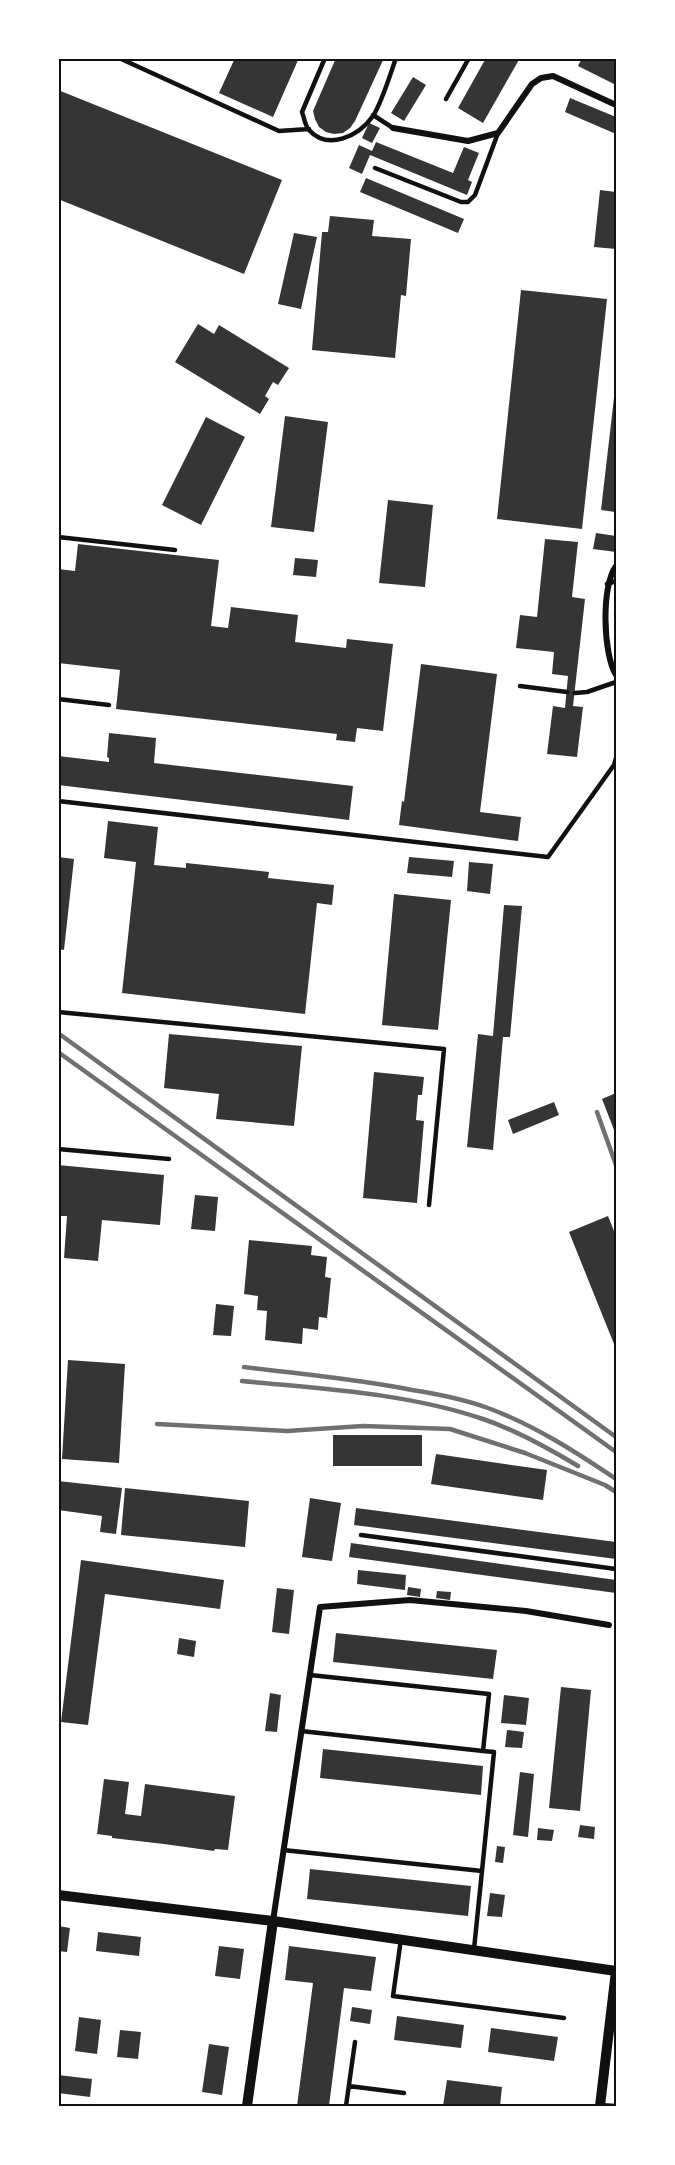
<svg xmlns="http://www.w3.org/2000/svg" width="675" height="2165" viewBox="0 0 675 2165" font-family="'Sofia Sans Condensed',sans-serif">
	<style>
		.building { fill: #353535 }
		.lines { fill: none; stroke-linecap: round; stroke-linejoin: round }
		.service { stroke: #111; stroke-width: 4.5 }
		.minor { stroke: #111; stroke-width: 6 }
		.tertiary { stroke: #111; stroke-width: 10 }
		.rail { stroke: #707070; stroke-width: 4.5 }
		.neatline { fill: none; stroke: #111; stroke-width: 2 }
	</style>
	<rect width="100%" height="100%" fill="#fff"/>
	<!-- building -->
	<path class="building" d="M235 58H299L273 117 219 93Z
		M336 58H384L355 121 350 128 343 133 334 134 326 132 319 127 315 119 313 111Z
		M486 58H520L483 123 458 108Z
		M582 58H616V85L578 66Z
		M413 77 426 85 404 121 391 113Z
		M58 90 282 180 244 274 58 199Z
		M570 98 616 117V134L565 112Z
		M369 123 380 128 372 143 362 138Z
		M376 142 453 173 464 147 479 153 468 180 472 182 467 195 370 155 362 174 349 168 359 145 372 151Z
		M366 178 464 219 458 233 360 192Z
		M600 190 616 192V249L594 247Z
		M330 216 374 220 372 236 411 239 406 296 401 295 395 358 312 350 322 232H328Z
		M294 233 317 237 301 309 278 304Z
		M521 290 607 299 582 529 497 519Z
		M198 324 214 334 219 325 289 368 278 385 273 382 265 396 269 399 260 414 175 362Z
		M615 389 616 498 615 512 601 510Z
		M285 416 328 422 314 532 271 527Z
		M206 417 245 437 201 525 162 505Z
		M388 500 433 505 425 587 379 583Z
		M596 533 616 536V552L593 549Z
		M545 539 578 542 572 597 585 599 573 706 583 707 577 757 547 754 553 706 565 708 568 676 552 674 554 652 516 648 520 615 537 617Z
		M78 544 219 560 211 626 228 628 231 607 298 615 295 642 346 648 347 639 393 644 383 731 357 728 355 742 336 740 337 734 116 709 120 670 58 663V569L75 571Z
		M295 558 318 560 316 577 293 575Z
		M421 664 497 674 480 812 521 817 518 841 399 825 402 801 404 802Z
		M109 733 156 738 154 763 353 786 349 820 58 785V756L109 762V758L107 757Z
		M108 821 158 827 154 865 186 868V863L269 872 268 878 334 885 332 905 317 903 305 1014 122 993 136 862 104 858Z
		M58 857 74 859 64 950 58 949Z
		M409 857 454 861 452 877 407 873Z
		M469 862 493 864 490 894 467 891Z
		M394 894 451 900 438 1030 382 1025Z
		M504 905 522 906 510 1037H503L493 1150 467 1147 478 1034 493 1036Z
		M169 1034 302 1046 294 1126 216 1119 219 1094 164 1088Z
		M374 1072 424 1077 422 1095H418L416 1120 424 1121 417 1203 363 1198Z
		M616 1093V1135L602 1099Z
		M554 1102 559 1115 513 1134 508 1120Z
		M58 1165 164 1175 160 1225 102 1220 98 1261 64 1258 67 1216H58Z
		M195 1195 218 1197 215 1231 191 1229Z
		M608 1216 616 1236V1349L569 1232Z
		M249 1240 312 1246 311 1255 327 1257 325 1277 331 1278 327 1318 319 1317 318 1330 303 1328 302 1344 265 1340 267 1311 257 1310 258 1296 244 1294Z
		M216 1304 234 1306 231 1336 213 1335Z
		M68 1360 125 1364 119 1463 62 1459Z
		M333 1435H422V1466H333Z
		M436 1454 547 1470 543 1500 431 1484Z
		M58 1481 122 1488 116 1534 100 1532 102 1516 58 1510Z
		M125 1488 249 1501 245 1547 121 1535Z
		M310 1498 341 1503 332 1561 302 1557Z
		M356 1508 616 1542V1559L354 1525Z
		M351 1543 616 1580V1593L349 1557Z
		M81 1560 224 1580 220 1609 105 1594 88 1725 61 1722Z
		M358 1570 406 1575 405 1590 357 1584Z
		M408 1587 421 1589 420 1597 407 1595Z
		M277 1588 294 1590 289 1634 272 1632Z
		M437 1591 451 1592 450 1600 436 1598Z
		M336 1633 497 1650 493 1679 333 1662Z
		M179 1638 196 1641 194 1657 177 1654Z
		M561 1687 591 1690 580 1811 549 1808Z
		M270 1693 281 1695 277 1732 265 1731Z
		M504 1695 529 1698 526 1725 501 1723Z
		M507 1730 524 1732 522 1748 505 1747Z
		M323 1749 483 1766 481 1795 320 1778Z
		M520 1772 534 1774 528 1837 513 1835Z
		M104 1779 129 1782 125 1814 141 1816 145 1784 235 1796 228 1850 215 1849 214 1851 164 1844 112 1838V1836L97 1834Z
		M580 1825 595 1827 594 1839 578 1837Z
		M538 1828 554 1830 552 1841 537 1840Z
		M497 1846 505 1847 503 1863 495 1862Z
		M310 1869 471 1886 468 1916 307 1899Z
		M490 1893 505 1895 502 1917 487 1916Z
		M58 1926 70 1928 67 1952 58 1951Z
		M98 1932 141 1937 139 1956 96 1951Z
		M219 1946 244 1949 240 1979 215 1976Z
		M289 1946 376 1957 371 1991 344 1988 329 2106H297L313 1983 285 1980Z
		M352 2007 372 2010 370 2024 350 2021Z
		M397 2016 464 2025 461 2048 394 2040Z
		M79 2017 101 2020 97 2054 75 2051Z
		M491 2028 558 2037 554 2061 488 2052Z
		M120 2030 141 2032 138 2059 117 2057Z
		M209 2044 229 2047 222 2095 202 2092Z
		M58 2075 92 2079 90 2097 58 2093Z
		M447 2080 502 2087 500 2106H443Z"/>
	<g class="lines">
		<!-- service -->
		<path class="service" d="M119 58 279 131 309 129
			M325 58 302 112C304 117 305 126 309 130 328 151 359 136 373 116 382 102 390 75 396 58
			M446 99 469 58
			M373 115 393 128
			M375 168 461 202H468L475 195 498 133
			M58 537 175 550
			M607 584 616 581
			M520 686 567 692
			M575 693 587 692 616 682
			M58 699 109 705
			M58 801 548 857 614 765 616 758
			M58 1012 444 1049 429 1205
			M58 1149 169 1159
			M361 1535 616 1569
			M301 1731 483 1751 489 1694 310 1675
			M283 1850 482 1871 474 1949
			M482 1871 494 1752 483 1751
			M401 1939 393 1996 564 2018
			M349 2086 404 2093
			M600 2105 615 2106
			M346 2106 355 2042"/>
		<!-- minor -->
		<path class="minor" d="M393 128 468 141 498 133 532 84 541 78 553 76 616 105
			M616 566C601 586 603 654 616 675
			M273 1921 320 1607 410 1600 526 1611 609 1625"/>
		<!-- tertiary -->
		<path class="tertiary" d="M58 1895 273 1921 616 1971 600 2106
			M247 2106 273 1921"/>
		<!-- rail -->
		<path class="rail" d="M58 1033 616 1437
			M58 1052 616 1452
			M597 1112 616 1165
			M244 1367C300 1374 357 1379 412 1390 438 1394 463 1399 488 1408 534 1425 576 1452 616 1479
			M242 1381C323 1389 406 1393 483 1419 516 1430 548 1448 578 1466
			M157 1424 287 1431 363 1426 450 1429 525 1453 605 1485 616 1492"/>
	</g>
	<!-- border -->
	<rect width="675" height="2165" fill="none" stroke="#ffffff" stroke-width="120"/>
	<rect x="60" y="60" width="555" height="2045" class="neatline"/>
</svg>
